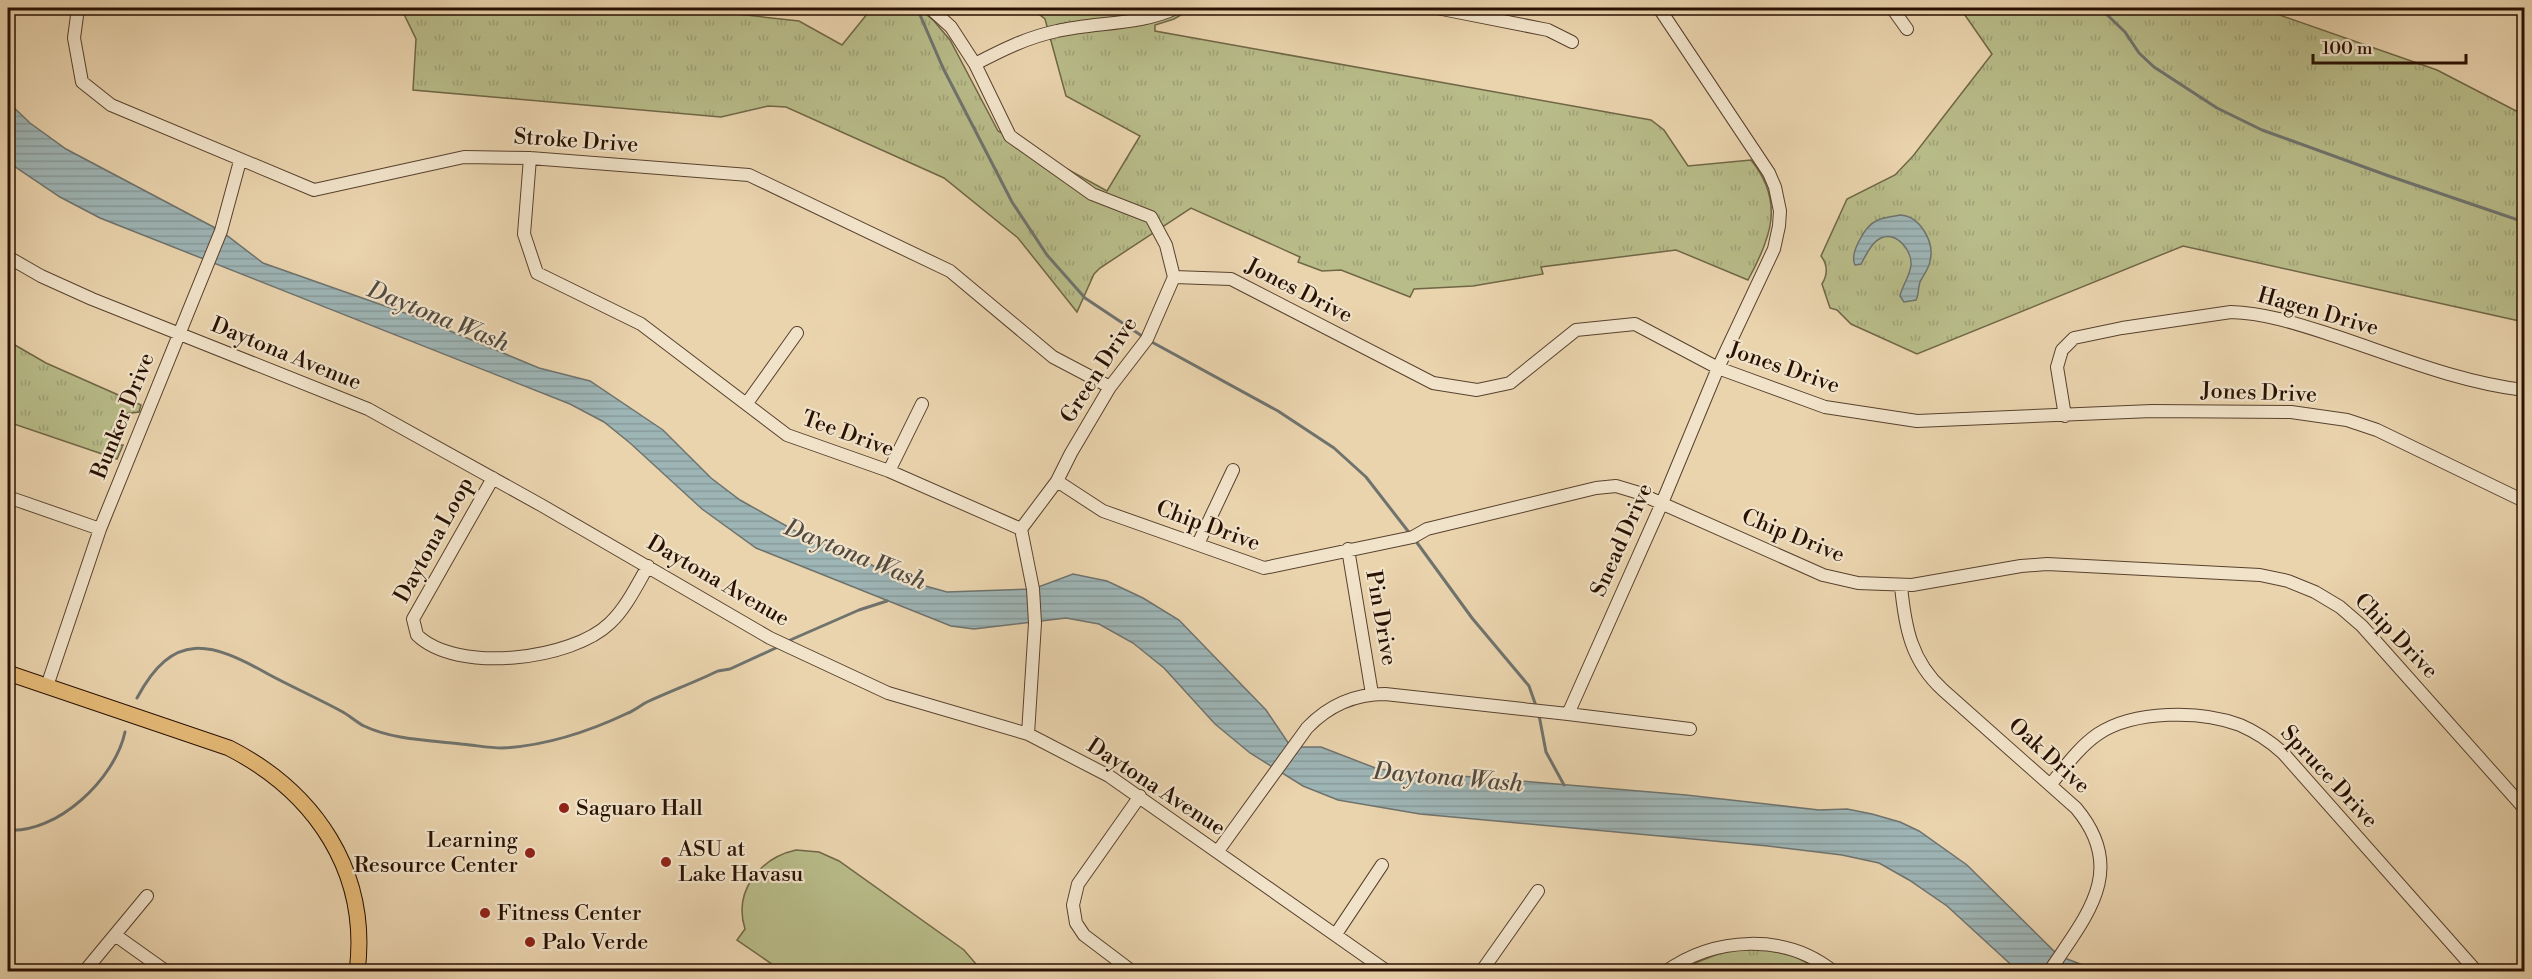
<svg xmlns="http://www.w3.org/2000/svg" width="2532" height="979" viewBox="0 0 2532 979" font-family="'Libre Bodoni',serif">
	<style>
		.grass { fill: url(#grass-tufts); stroke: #706646; stroke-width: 1.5 }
		.garden { fill: #b8bc89; stroke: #706646; stroke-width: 1.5 }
		.water { fill: url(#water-rules); stroke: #6f736e; stroke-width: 1.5 }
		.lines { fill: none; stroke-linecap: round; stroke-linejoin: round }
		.stream { stroke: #6f736e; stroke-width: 3 }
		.minor-casing { stroke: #58412d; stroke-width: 14 }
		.major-casing { stroke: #281002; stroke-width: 17 }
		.minor { stroke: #f1e3ca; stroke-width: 12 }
		.major { stroke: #e5ba77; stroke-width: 15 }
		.poi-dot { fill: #8f2418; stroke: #f1e3ca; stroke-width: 2 }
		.labels { text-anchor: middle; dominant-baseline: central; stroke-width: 4.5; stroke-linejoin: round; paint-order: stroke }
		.street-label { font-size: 22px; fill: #281002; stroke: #f1e3ca }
		.poi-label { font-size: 22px; fill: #281002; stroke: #f1e3ca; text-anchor: start }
		.water-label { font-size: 24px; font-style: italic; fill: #514a41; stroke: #f1e3ca }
	</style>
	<defs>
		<pattern id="grass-tufts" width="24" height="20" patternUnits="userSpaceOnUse" patternTransform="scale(1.5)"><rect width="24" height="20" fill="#b8bc89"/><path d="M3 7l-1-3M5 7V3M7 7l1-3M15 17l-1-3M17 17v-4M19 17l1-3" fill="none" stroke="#9ea175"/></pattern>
		<pattern id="water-rules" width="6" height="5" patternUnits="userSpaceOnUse" patternTransform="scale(1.5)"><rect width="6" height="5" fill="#9eb5b6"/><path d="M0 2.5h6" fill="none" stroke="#889b9b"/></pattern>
	</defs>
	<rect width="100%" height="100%" fill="#ead4ae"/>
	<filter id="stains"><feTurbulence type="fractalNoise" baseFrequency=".00333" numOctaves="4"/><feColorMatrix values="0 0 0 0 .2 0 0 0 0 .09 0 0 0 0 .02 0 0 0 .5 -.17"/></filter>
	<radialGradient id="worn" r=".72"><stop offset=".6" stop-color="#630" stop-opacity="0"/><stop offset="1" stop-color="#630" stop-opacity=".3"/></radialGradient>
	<!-- grass -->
	<path class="grass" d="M401 8H682L799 21 842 45 872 8H919L934 21 950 40 998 131 1107 191 1140 136 1066 96 1045 19 1031 8H1193L1174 19 1155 25V31L1651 120 1664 130 1688 166 1751 160C1785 202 1771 238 1748 280L1676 250 1541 267 1543 274 1473 286 1414 289 1410 297 1341 270 1322 271 1298 262 1300 257 1191 208 1100 268 1094 274 1077 312 1018 238 944 178 786 107 768 106 721 117 413 90 416 39Z
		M1960 8H2264L2271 12 2437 70 2524 115V322L2183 246 1917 354 1851 324 1837 310 1830 308 1822 284C1828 274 1828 265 1821 256L1847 199 1895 175 1913 156 1992 54Z
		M8 341 46 363 141 405 139 412 124 414 112 445H123L117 459 8 422Z
		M1759 948 1794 956 1823 971 1673 972 1725 951Z"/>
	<!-- garden -->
	<path class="garden" d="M796 850 819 852 839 861 964 950 982 971H782L737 940 745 929C733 891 760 858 796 850Z"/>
	<!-- water -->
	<path class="water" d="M8 102 30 123 66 149 221 231 263 263 419 318 539 368 590 381 663 430 711 478 740 500 799 533 860 560 911 582 947 592 1033 589 1073 574 1107 581 1143 598 1179 620 1266 710 1291 747H1321L1378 769 1686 795 1819 810 1847 809 1872 814 1900 822 1919 831 1967 865 2059 956 2099 971H2018L1947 906 1909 880 1879 863 1842 855 1768 846 1420 814 1338 800 1303 786 1250 753 1215 724 1164 668 1133 643 1099 624 1066 618 974 629 951 626 756 548 702 509 630 443 604 422 570 404 100 218 60 197 8 162Z
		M1900 215C1920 216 1935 242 1930 261 1929 269 1923 275 1920 282 1918 288 1919 294 1916 300L1904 302 1900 296C1902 286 1910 276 1911 265 1912 251 1897 231 1881 238 1872 242 1866 255 1861 264L1855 265C1849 254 1865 226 1876 221 1883 217 1892 217 1900 215Z"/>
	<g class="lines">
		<!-- stream -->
		<path class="stream" d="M917 8 943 68 1012 202 1047 255 1085 298 1145 338
			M2100 8 2125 32 2139 53 2154 67 2217 108 2262 130 2389 176 2524 222
			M1150 341 1278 411 1334 448 1366 477 1411 535
			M1415 540 1472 618 1529 686 1536 706
			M788 641 859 610 887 601
			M137 698C173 630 211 642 268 674 292 687 317 698 341 711 349 715 356 722 364 726 394 740 428 740 461 744 475 745 488 748 502 748 544 746 590 731 628 713 635 710 641 705 647 702 671 691 695 682 718 671L730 669 780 646
			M1539 715 1546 752 1564 785
			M8 830C57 834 115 779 125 732"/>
		<!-- minor casing -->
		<g class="minor-casing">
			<path id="minor" d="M78 8 74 38 82 82 111 105 314 190 464 157 530 158 749 175 950 271 1053 357 1110 387
				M930 8 951 27 975 64 1010 136 1092 194 1151 217 1166 245 1174 277 1147 339 1110 387 1071 453 1057 481 1021 529
				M1437 8 1548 30 1572 42
				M1892 8 1907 29
				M2517 8 2524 10
				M975 64C1002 50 1028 37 1057 31 1096 22 1141 25 1176 8
				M530 158 524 234 537 273 641 324 787 435 889 471 1021 529
				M8 257 41 276 92 299 368 409 541 505 770 638 888 693 1028 734 1109 776 1388 972
				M1174 277 1231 279 1433 383 1477 390 1510 383 1576 330 1635 324 1718 368 1825 407 1917 421 2152 411 2291 412 2347 420 2377 430 2524 501
				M747 403 797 333
				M2065 416 2057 367 2062 350 2074 338 2122 328 2231 312C2264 313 2295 323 2326 333 2391 354 2456 382 2524 390
				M889 471 922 404
				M493 478 413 619 417 635C457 674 572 660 610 623 626 608 637 585 648 566
				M1057 481 1103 511 1264 568 1413 537 1427 529 1596 488 1616 486 1636 492 1823 575 1858 583 1912 585 2021 566 2047 564 2260 575 2288 581 2315 592 2340 607 2362 626 2524 808
				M8 497 100 529
				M1021 529 1033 589 1035 623 1028 734
				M1198 544 1233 470
				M1348 549 1372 694
				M1901 586C1905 627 1911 661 1943 690L2076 808C2129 871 2085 917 2049 972
				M47 686 100 529 221 231 240 161
				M1568 714 1690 729
				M2051 784C2065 767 2079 747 2098 734 2134 710 2201 710 2240 725 2256 732 2270 741 2283 753L2477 972
				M1218 851 1307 728C1328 706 1354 694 1385 694L1568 714 1662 503 1718 368 1774 249 1779 226 1780 211 1775 187 1769 173 1659 8
				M1336 934 1382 865
				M115 935 167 972
				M84 972 147 896
				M1133 972 1084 935 1076 923 1073 905 1078 884 1140 796
				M1481 972 1538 891
				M1665 972C1714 937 1785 932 1834 972"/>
		</g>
		<!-- major casing -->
		<g class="major-casing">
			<path id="major" d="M8 673 229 748C315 792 370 872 357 972"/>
		</g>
		<!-- minor -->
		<use href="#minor" class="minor"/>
		<!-- major -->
		<use href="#major" class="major"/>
	</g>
	<!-- markers -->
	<g class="poi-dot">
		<circle cx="564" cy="808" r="6"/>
		<circle cx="530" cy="853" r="6"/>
		<circle cx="666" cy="862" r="6"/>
		<circle cx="485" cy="913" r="6"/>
		<circle cx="530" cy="942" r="6"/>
	</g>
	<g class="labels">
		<!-- street labels -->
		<g class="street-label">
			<text transform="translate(576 141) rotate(4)">Stroke Drive</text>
			<text transform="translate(1299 291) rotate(27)">Jones Drive</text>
			<text transform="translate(2318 312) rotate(16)">Hagen Drive</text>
			<text transform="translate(286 354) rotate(22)">Daytona Avenue</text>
			<text transform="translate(1784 368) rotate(19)">Jones Drive</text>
			<text transform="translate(1099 370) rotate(-57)">Green Drive</text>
			<text transform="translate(2259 393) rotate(2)">Jones Drive</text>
			<text transform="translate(123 416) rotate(-68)">Bunker Drive</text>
			<text transform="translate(848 434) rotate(20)">Tee Drive</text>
			<text transform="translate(1208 526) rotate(20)">Chip Drive</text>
			<text transform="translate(1793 536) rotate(22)">Chip Drive</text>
			<text transform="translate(434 540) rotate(-61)">Daytona Loop</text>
			<text transform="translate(1622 540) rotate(-66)">Snead Drive</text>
			<text transform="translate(718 581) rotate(30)">Daytona Avenue</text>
			<text transform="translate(1381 618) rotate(80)">Pin Drive</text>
			<text transform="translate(2396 636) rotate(46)">Chip Drive</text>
			<text transform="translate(2049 756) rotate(42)">Oak Drive</text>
			<text transform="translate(2329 777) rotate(47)">Spruce Drive</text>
			<text transform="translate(1156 787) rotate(33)">Daytona Avenue</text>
		</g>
		<!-- poi labels -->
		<g class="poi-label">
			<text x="576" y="808">Saguaro Hall</text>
			<text x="518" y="840" text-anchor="end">Learning<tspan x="518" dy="25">Resource Center</tspan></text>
			<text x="678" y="849">ASU at<tspan x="678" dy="25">Lake Havasu</tspan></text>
			<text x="497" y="913">Fitness Center</text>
			<text x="542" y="942">Palo Verde</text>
		</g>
		<!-- water labels -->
		<g class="water-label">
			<text transform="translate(438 317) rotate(22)">Daytona Wash</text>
			<text transform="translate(855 555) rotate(22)">Daytona Wash</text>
			<text transform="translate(1448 778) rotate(5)">Daytona Wash</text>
		</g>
	</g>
	<!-- margin -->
	<rect width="2532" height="979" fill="none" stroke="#ead4ae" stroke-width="30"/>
	<rect x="9" y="9" width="2514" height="961" fill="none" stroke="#281002" stroke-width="3"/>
	<rect x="15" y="15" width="2502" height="949" fill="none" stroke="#281002" stroke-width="1.5"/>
	<!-- scale -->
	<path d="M2313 54v9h153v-9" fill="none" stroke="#281002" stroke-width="3"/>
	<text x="2322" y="54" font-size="18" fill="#281002" stroke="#f1e3ca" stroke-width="4.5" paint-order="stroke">100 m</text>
	<rect width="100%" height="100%" filter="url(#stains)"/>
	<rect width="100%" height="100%" fill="url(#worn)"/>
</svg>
